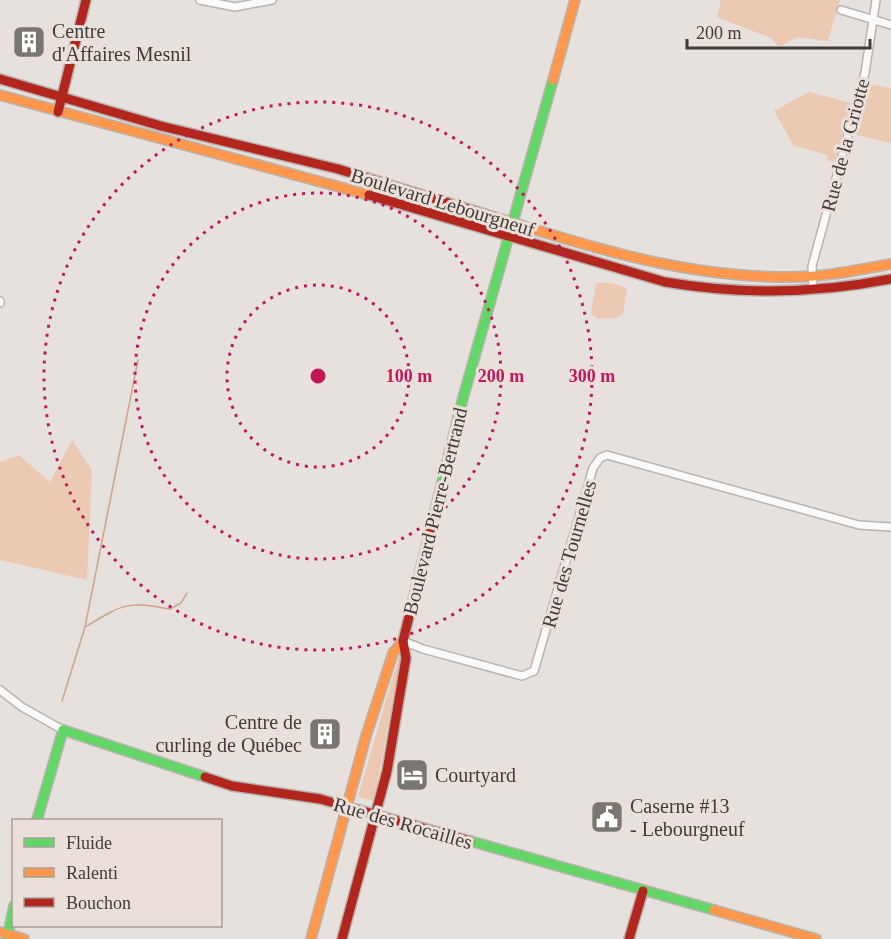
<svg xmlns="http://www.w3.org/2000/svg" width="891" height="939" viewBox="0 0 891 939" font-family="Georgia,serif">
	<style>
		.green { fill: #ebc9b2 }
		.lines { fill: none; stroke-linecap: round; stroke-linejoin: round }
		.stream { stroke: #cca488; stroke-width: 1.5 }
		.street-casing { stroke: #b8b3b0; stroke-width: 10 }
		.fast-casing { stroke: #b8b3b0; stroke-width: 12 }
		.slow-casing { stroke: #b8b3b0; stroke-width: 12 }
		.jam-casing { stroke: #b8b3b0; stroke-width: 12 }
		.street { stroke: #fbfafa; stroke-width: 7 }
		.fast { stroke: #63d668; stroke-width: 9 }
		.slow { stroke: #ff974d; stroke-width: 9 }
		.jam { stroke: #b3261e; stroke-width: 9 }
		.ring { fill: none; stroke: #c2185b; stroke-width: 3; stroke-dasharray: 3 6 }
		.labels { text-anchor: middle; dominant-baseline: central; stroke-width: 6; stroke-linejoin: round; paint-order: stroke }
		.poi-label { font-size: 20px; fill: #403c39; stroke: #ebe0d9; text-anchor: start }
		.street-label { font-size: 20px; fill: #403c39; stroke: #ebe0d9 }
		.centre { fill: #c2185b; stroke: #ebe0d9; stroke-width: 3 }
		.ring-label { font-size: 18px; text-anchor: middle; font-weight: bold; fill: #c2185b; stroke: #ebe0d9; stroke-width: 6; stroke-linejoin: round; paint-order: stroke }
	</style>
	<rect width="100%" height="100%" fill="#e7e1dd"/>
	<!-- green -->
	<path class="green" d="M721 0H840L828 41 797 37 779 47 771 38 717 17Z
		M870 84 891 88V143L856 135Z
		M809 92 851 103 835 162 827 160 828 155 794 146 774 111Z
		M596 283H612L627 288 623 314 616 318 598 319 591 313Z
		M72 440 92 470 87 580 0 560V462L19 455 50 482Z
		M399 655 401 657 374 801 358 797Z"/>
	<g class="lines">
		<!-- stream -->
		<path class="stream" d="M87 626C123 604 127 601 170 609L181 603 187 593
			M62 701 85 627 138 360"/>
		<!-- street casing -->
		<g class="street-casing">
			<path id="street" d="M200 0 235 7 272 0
				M841 10 891 25
				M813 290 812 266 865 73 876 0
				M0 301V303
				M403 641 423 649 522 676 534 671 593 468 600 458 607 455 859 525 891 527
				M0 690 22 707 63 730"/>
		</g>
		<!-- fast casing -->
		<g class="fast-casing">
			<path id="fast" d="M432 523 463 398 553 80
				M37 820 63 730 205 777
				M470 841 714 910
				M7 939 14 906"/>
		</g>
		<!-- slow casing -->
		<g class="slow-casing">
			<path id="slow" d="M553 80 575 0
				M0 95 369 195
				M501 219C596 249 691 278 791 277 825 277 858 270 891 264
				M714 910 816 939
				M0 932 24 939
				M311 939 366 736 393 653 403 641"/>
		</g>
		<!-- jam casing -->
		<g class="jam-casing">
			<path id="jam" d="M0 79 161 126 338 169 501 219
				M58 112 86 0
				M369 195 665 282C741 295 815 294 891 279
				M205 777 232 786 320 799 470 841
				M342 939 387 771 406 658 403 641 432 523
				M629 939 643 891"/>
		</g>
		<!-- street -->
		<use href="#street" class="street"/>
		<!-- fast -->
		<use href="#fast" class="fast"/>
		<!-- slow -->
		<use href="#slow" class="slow"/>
		<!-- jam -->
		<use href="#jam" class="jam"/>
	</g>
	<!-- distance rings -->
	<g class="ring">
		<circle cx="318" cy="376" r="91"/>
		<circle cx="318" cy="376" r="183"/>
		<circle cx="318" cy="376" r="274"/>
	</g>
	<!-- icons -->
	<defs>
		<g id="building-square" transform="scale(1.725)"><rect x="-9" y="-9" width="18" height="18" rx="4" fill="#7a7672" stroke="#ebe0d9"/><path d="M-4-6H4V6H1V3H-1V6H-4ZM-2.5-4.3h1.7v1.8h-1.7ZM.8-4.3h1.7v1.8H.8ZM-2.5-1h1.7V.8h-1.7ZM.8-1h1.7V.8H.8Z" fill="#fff"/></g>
		<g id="hotel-square" transform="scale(1.725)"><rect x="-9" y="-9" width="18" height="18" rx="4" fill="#7a7672" stroke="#ebe0d9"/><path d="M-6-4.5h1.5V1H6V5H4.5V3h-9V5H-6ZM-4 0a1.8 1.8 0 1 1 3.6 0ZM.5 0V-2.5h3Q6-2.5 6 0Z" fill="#fff"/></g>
		<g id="civic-square" transform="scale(1.725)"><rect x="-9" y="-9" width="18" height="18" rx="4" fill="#7a7672" stroke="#ebe0d9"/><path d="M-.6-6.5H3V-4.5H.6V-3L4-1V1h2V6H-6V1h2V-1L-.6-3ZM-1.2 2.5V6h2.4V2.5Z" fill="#fff"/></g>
	</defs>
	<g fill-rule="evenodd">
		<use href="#building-square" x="29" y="42"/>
		<use href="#building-square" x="325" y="734"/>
		<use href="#hotel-square" x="412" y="775"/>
		<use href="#civic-square" x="607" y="817"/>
	</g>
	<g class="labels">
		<!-- poi labels -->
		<g class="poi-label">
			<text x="52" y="31">Centre<tspan x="52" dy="23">d'Affaires Mesnil</tspan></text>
			<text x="302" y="722" text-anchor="end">Centre de<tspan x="302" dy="23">curling de Québec</tspan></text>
			<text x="435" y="775">Courtyard</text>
			<text x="630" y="806">Caserne #13<tspan x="630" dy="23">- Lebourgneuf</tspan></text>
		</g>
		<!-- street labels -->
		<g class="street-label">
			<text transform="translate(845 145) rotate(-75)">Rue de la Griotte</text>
			<text transform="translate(443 202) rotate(17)">Boulevard Lebourgneuf</text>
			<text transform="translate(435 511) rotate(-76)">Boulevard Pierre-Bertrand</text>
			<text transform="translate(569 554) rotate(-74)">Rue des Tournelles</text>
			<text transform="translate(403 823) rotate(16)">Rue des Rocailles</text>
		</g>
	</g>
	<circle cx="318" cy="376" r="9" class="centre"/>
	<g class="ring-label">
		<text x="409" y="382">100 m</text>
		<text x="501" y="382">200 m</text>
		<text x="592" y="382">300 m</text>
	</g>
	<!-- legend -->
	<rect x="12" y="819" width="210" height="108" fill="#ebe0d9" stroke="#a79e99" stroke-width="1.5"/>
	<rect x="24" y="838" width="30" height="9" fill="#63d668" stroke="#a79e99" stroke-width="1.5"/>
	<text x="66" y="849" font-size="18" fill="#403c39">Fluide</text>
	<rect x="24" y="868" width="30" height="9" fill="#ff974d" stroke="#a79e99" stroke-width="1.5"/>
	<text x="66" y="879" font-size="18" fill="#403c39">Ralenti</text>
	<rect x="24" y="898" width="30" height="9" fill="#b3261e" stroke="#a79e99" stroke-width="1.5"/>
	<text x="66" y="909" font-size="18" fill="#403c39">Bouchon</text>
	<!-- scale -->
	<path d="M687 39v9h183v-9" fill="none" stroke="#403c39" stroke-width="3"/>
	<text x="696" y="39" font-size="18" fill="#403c39" stroke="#ebe0d9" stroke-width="4.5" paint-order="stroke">200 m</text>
</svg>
